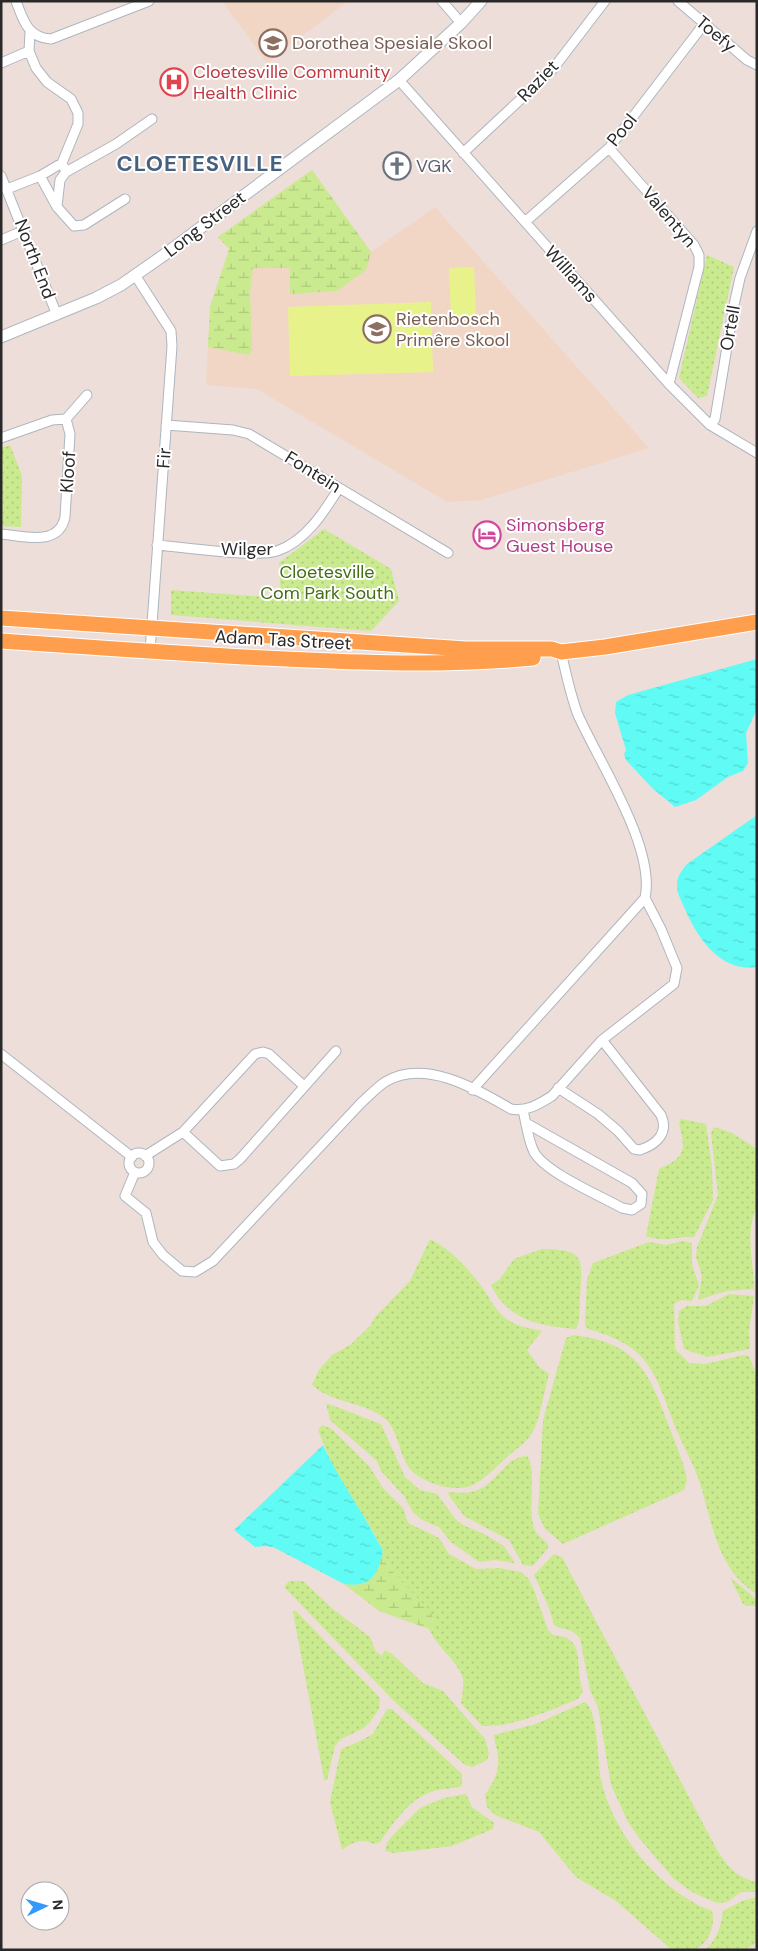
<svg xmlns="http://www.w3.org/2000/svg" width="758" height="1951" viewBox="0 0 758 1951" font-family="'DM Sans',sans-serif">
	<style>
		.education { fill: #f1d6c6 }
		.grass { fill: url(#grass-dots) }
		.wetland { fill: url(#wetland-marsh) }
		.pitch { fill: #e7f38a }
		.water { fill: url(#water-ripples) }
		.lines { fill: none; stroke-linecap: round; stroke-linejoin: round }
		.minor-casing { stroke: #adb6bf; stroke-width: 11 }
		.tertiary-casing { stroke: #adb6bf; stroke-width: 13 }
		.primary-casing { stroke: #fff; stroke-width: 17 }
		.minor { stroke: #fff; stroke-width: 9 }
		.tertiary { stroke: #fff; stroke-width: 11 }
		.primary { stroke: #ff9e4c; stroke-width: 15 }
		.labels { text-anchor: middle; dominant-baseline: central; stroke-width: 4; stroke-linejoin: round; paint-order: stroke }
		.street-label { font-size: 18px; fill: #292929; stroke: #fff }
		.education-label { font-size: 18px; fill: #785e54; stroke: #fff; text-anchor: start }
		.health-label { font-size: 18px; fill: #be3a42; stroke: #fff; text-anchor: start }
		.worship-label { font-size: 18px; fill: #5b616d; stroke: #fff; text-anchor: start }
		.hotel-label { font-size: 18px; fill: #b23c85; stroke: #fff; text-anchor: start }
		.park-label { font-size: 18px; fill: #416e12; stroke: #fff }
		.district-label { font-size: 22px; font-weight: bold; letter-spacing: 1px; fill: #45617f; stroke: #fff }
	</style>
	<defs>
		<pattern id="grass-dots" width="8" height="8" patternUnits="userSpaceOnUse" patternTransform="scale(1.25)"><rect width="8" height="8" fill="#caea8f"/><path d="M2 2h.1M6 6h.1" fill="none" stroke="#aec97b" stroke-width="1.8" stroke-linecap="round"/></pattern>
		<pattern id="wetland-marsh" width="20" height="14" patternUnits="userSpaceOnUse" patternTransform="scale(1.25)"><rect width="20" height="14" fill="#caea8f"/><path d="M1 5h8M5 5V1M11 12h8M15 12V8" fill="none" stroke="#aec97b"/></pattern>
		<pattern id="water-ripples" width="26" height="14" patternUnits="userSpaceOnUse" patternTransform="scale(1.25)"><rect width="26" height="14" fill="#60fbf5"/><path d="M2 4q2-2 4 0t4 0M15 11q2-2 4 0t4 0" fill="none" stroke="#53d7d2"/></pattern>
	</defs>
	<rect width="100%" height="100%" fill="#edded9"/>
	<!-- education -->
	<path class="education" d="M222 1H348L267 63Z
		M312 170 371 252 435 207 649 448 481 500 447 502 257 389 206 385 210 307 229 249 218 237Z"/>
	<!-- grass -->
	<path class="grass" d="M707 255 734 267 707 396 698 398 679 378Z
		M10 445 22 476 21 527 1 526V448Z
		M324 529 391 569 399 601 371 631 171 615V590L281 598 279 563Z
		M681 1119 706 1124 712 1168 713 1200 694 1237C675 1236 665 1243 646 1236L659 1169C689 1156 684 1148 679 1122Z
		M714 1127 732 1133 757 1149V1207C744 1235 754 1261 754 1289L726 1291 698 1300 702 1276 696 1257 697 1247 718 1195 711 1133Z
		M430 1239C450 1249 466 1266 479 1283 489 1295 494 1311 508 1320 518 1327 530 1328 542 1331L527 1350 539 1367 549 1374C544 1391 540 1423 530 1436 524 1444 515 1450 507 1457 497 1466 487 1477 475 1484 459 1494 425 1484 412 1471 398 1457 400 1431 384 1418 363 1401 333 1404 312 1385L319 1370 332 1355 350 1345 370 1326 375 1317 410 1281Z
		M682 1241 692 1243V1265L699 1285 692 1301 681 1300 674 1304 675 1349 689 1363 706 1364 743 1355 749 1356 757 1376V1594C720 1572 713 1529 702 1490 697 1471 688 1455 680 1438 655 1379 657 1348 588 1329L585 1325 587 1280 593 1263 649 1242 666 1245Z
		M542 1249C587 1249 582 1260 580 1298 579 1307 581 1320 576 1329 541 1326 508 1321 491 1285L500 1279 514 1259Z
		M729 1294 754 1296 749 1331 750 1349 707 1357 684 1349 678 1322 679 1311 687 1306H706Z
		M573 1335C636 1343 648 1369 669 1426 675 1443 684 1462 687 1480L684 1490 563 1544 545 1529 538 1514 543 1420 566 1338Z
		M326 1403 381 1424 405 1477 420 1490 437 1494 456 1520 465 1526 484 1534 504 1546 515 1563 495 1560 479 1562 451 1542 439 1527 422 1520 413 1512 404 1496 381 1471 377 1461 330 1420Z
		M322 1425 332 1429 369 1466 383 1488 403 1508 408 1523 439 1538 449 1554 476 1569 500 1568 521 1572 528 1578 534 1590 548 1630 553 1635C588 1637 574 1667 583 1691L578 1699C548 1711 515 1727 482 1726L461 1703C462 1696 464 1686 463 1679 459 1663 437 1647 429 1629L435 1625 434 1619 393 1572 374 1533 334 1469 318 1430Z
		M527 1456C538 1471 526 1510 535 1530 537 1535 544 1540 548 1544V1548L533 1566 523 1565 509 1540 464 1516 448 1494 449 1492C458 1493 471 1494 480 1489 497 1481 506 1457 527 1456Z
		M554 1554 562 1557 717 1850C728 1867 737 1878 757 1882V1892H741L727 1902 718 1903 710 1900 692 1892 674 1879 639 1838 628 1822 611 1785 598 1707 590 1690 580 1638 572 1631 560 1628 554 1625 549 1608 534 1575Z
		M730 1577 757 1600V1606H746L743 1604Z
		M289 1581H303L334 1610 370 1637 376 1652 382 1656 385 1650 392 1654 423 1683 443 1691 485 1739 489 1754 487 1760 472 1767 465 1765 395 1702 284 1587Z
		M295 1610 380 1698 379 1709 370 1722 364 1728 341 1739 335 1746 327 1780H324L323 1773 293 1612Z
		M585 1702C599 1712 597 1762 601 1779 612 1833 661 1892 712 1911 716 1925 708 1947 692 1950 686 1951 679 1950 672 1950L616 1901 576 1877 539 1832 495 1815 487 1807 485 1795C495 1780 501 1769 497 1750 496 1745 494 1741 494 1735L536 1724Z
		M387 1709H392L462 1774V1786C453 1789 441 1788 431 1792 409 1799 393 1824 380 1842L374 1844C361 1838 353 1842 342 1850L330 1802 341 1749 358 1742 373 1734Z
		M466 1794 472 1807 494 1823 493 1829 452 1846 394 1853 385 1851 387 1843 392 1836 420 1808 444 1798Z
		M757 1897V1943L743 1950H705C717 1940 721 1926 723 1911L742 1901Z"/>
	<!-- wetland -->
	<path class="wetland" d="M312 170 371 252 366 270 337 291 290 294V268H253L250 293 252 350 249 355 208 347 210 307 229 249 218 237Z
		M383 1551 393 1572 430 1611 436 1625 429 1629 379 1611 344 1584C371 1588 378 1575 383 1551Z"/>
	<!-- pitch -->
	<path class="pitch" d="M474 267 476 316 451 317 449 268Z
		M431 302 433 372 290 376 288 307Z"/>
	<!-- water -->
	<path class="water" d="M757 659V709L746 733 748 763 743 771 728 777 696 800 675 807 652 788 626 760 624 754 626 750 615 713 616 702 628 695Z
		M757 815V967C720 973 696 936 684 907 681 900 677 893 677 885 677 876 682 870 687 864Z
		M323 1445C340 1482 365 1515 383 1551 378 1575 371 1588 344 1584L275 1548 267 1546 255 1547 234 1530Z"/>
	<g class="lines">
		<!-- minor casing -->
		<g class="minor-casing">
			<path id="minor" d="M16 1C23 20 28 38 51 39L149 1
				M442 1 461 23
				M678 1 747 60 757 65
				M1 63 29 51
				M399 80 669 384 710 425 757 453
				M609 148 694 245 699 255V267L669 384
				M463 153 553 69 605 1
				M66 172 116 144 152 119
				M1 176 57 315
				M40 176 57 207 74 226 84 225 125 199
				M7 189 40 176 62 163 78 124V113L71 99 47 82 36 68 29 51 30 32
				M57 206 60 180 66 172 64 167
				M525 222 609 148 704 24
				M1 240 25 230
				M135 275 171 331 172 346 150 652
				M66 419 87 395
				M166 425 233 430 249 434 448 553
				M710 425 715 419 734 305 740 278 757 231
				M1 438 52 420 66 419 70 434 65 517C59 547 24 536 1 534
				M157 545C184 547 256 558 277 551 306 541 324 512 339 488
				M1 1054 132 1157
				M558 1088 598 1114 618 1131 634 1149 640 1150C657 1144 669 1133 661 1115L602 1040
				M472 1090 645 898C656 848 599 762 578 715 570 694 566 673 561 652
				M523 1110C526 1123 528 1140 534 1152 546 1173 599 1195 622 1208L632 1210 641 1204 642 1194 632 1183 526 1123
				M183 1132 220 1166 234 1164 240 1159 336 1051
				M129 1163a10 10 0 1 1 20 0a10 10 0 1 1-20 0Z
				M145 1156 183 1132 255 1054 263 1052 269 1054 304 1086
				M135 1172 125 1196 146 1213 153 1242 163 1255 182 1271 195 1272 213 1261 361 1103C369 1096 376 1088 385 1082 425 1058 476 1089 511 1109 527 1112 539 1104 552 1096L602 1040 674 984 677 968 661 929 645 898"/>
		</g>
		<!-- tertiary casing -->
		<g class="tertiary-casing">
			<path id="tertiary" d="M1 337 96 298 121 285 164 255 399 80 461 23 481 1"/>
		</g>
		<!-- primary casing -->
		<g class="primary-casing">
			<path id="primary" d="M1 618 466 649H552L561 652 605 647 757 622
				M1 641C82 647 162 652 243 657 340 662 436 667 533 658"/>
		</g>
		<!-- minor -->
		<use href="#minor" class="minor"/>
		<!-- tertiary -->
		<use href="#tertiary" class="tertiary"/>
		<!-- primary -->
		<use href="#primary" class="primary"/>
	</g>
	<!-- icons -->
	<defs>
		<g id="school-ring" transform="scale(1.4375)"><circle r="9.5" fill="#fff" stroke="#8d6e63" stroke-width="1.5"/><path d="M0-5L7-2L0 1L-7-2ZM-4 1L0 2.5L4 1V4Q0 6-4 4Z" fill="#8d6e63"/></g>
		<g id="hospital-ring" transform="scale(1.4375)"><circle r="9.5" fill="#fff" stroke="#e0444e" stroke-width="1.5"/><path d="M-5-5h3v3.5h4V-5h3V5h-3V1.5h-4V5h-3Z" fill="#e0444e"/></g>
		<g id="church-ring" transform="scale(1.4375)"><circle r="9.5" fill="#fff" stroke="#6b7280" stroke-width="1.5"/><path d="M-1.2-6h2.4v3.5h3.3v2.4h-3.3V6h-2.4V-.1h-3.3v-2.4h3.3Z" fill="#6b7280"/></g>
		<g id="hotel-ring" transform="scale(1.4375)"><circle r="9.5" fill="#fff" stroke="#d1479c" stroke-width="1.5"/><path d="M-6-4.5h1.5V1H6V5H4.5V3h-9V5H-6ZM-4 0a1.8 1.8 0 1 1 3.6 0ZM.5 0V-2.5h3Q6-2.5 6 0Z" fill="#d1479c"/></g>
	</defs>
	<g fill-rule="evenodd">
		<use href="#school-ring" x="273" y="43"/>
		<use href="#hospital-ring" x="174" y="82"/>
		<use href="#church-ring" x="397" y="166"/>
		<use href="#school-ring" x="377" y="329"/>
		<use href="#hotel-ring" x="487" y="535"/>
	</g>
	<g class="labels">
		<!-- street labels -->
		<g class="street-label">
			<text transform="translate(716 34) rotate(40)">Toefy</text>
			<text transform="translate(538 81) rotate(-46)">Raziet</text>
			<text transform="translate(622 130) rotate(-51)">Pool</text>
			<text transform="translate(669 217) rotate(50)">Valentyn</text>
			<text transform="translate(205 224) rotate(-37)">Long Street</text>
			<text transform="translate(35 259) rotate(69)">North End</text>
			<text transform="translate(571 274) rotate(48)">Williams</text>
			<text transform="translate(730 328) rotate(-80)">Ortell</text>
			<text transform="translate(164 458) rotate(-86)">Fir</text>
			<text transform="translate(68 472) rotate(-86)">Kloof</text>
			<text transform="translate(313 472) rotate(32)">Fontein</text>
			<text x="247" y="549">Wilger</text>
			<text transform="translate(283 640) rotate(3)">Adam Tas Street</text>
		</g>
		<!-- education labels -->
		<g class="education-label">
			<text x="292" y="43">Dorothea Spesiale Skool</text>
			<text x="396" y="319">Rietenbosch<tspan x="396" dy="21">Primêre Skool</tspan></text>
		</g>
		<!-- health labels -->
		<g class="health-label">
			<text x="193" y="72">Cloetesville Community<tspan x="193" dy="21">Health Clinic</tspan></text>
		</g>
		<!-- worship labels -->
		<g class="worship-label">
			<text x="416" y="166">VGK</text>
		</g>
		<!-- hotel labels -->
		<g class="hotel-label">
			<text x="506" y="525">Simonsberg<tspan x="506" dy="21">Guest House</tspan></text>
		</g>
		<!-- park labels -->
		<g class="park-label">
			<text x="327" y="572">Cloetesville<tspan x="327" dy="21">Com Park South</tspan></text>
		</g>
		<!-- district labels -->
		<g class="district-label">
			<text x="200" y="163">CLOETESVILLE</text>
		</g>
	</g>
	<!-- border -->
	<rect width="758" height="1951" fill="none" stroke="#292929" stroke-width="5"/>
	<!-- north arrow -->
	<g transform="translate(45 1906) rotate(85)"><circle r="24" fill="#ffffff" stroke="#a9a9a9"/>
	<path d="M0-4L9 19L0 12L-9 19Z" fill="#3499ff"/>
	<text y="-8" font-size="14" font-weight="bold" text-anchor="middle" fill="#292929">N</text>
	</g>
</svg>
